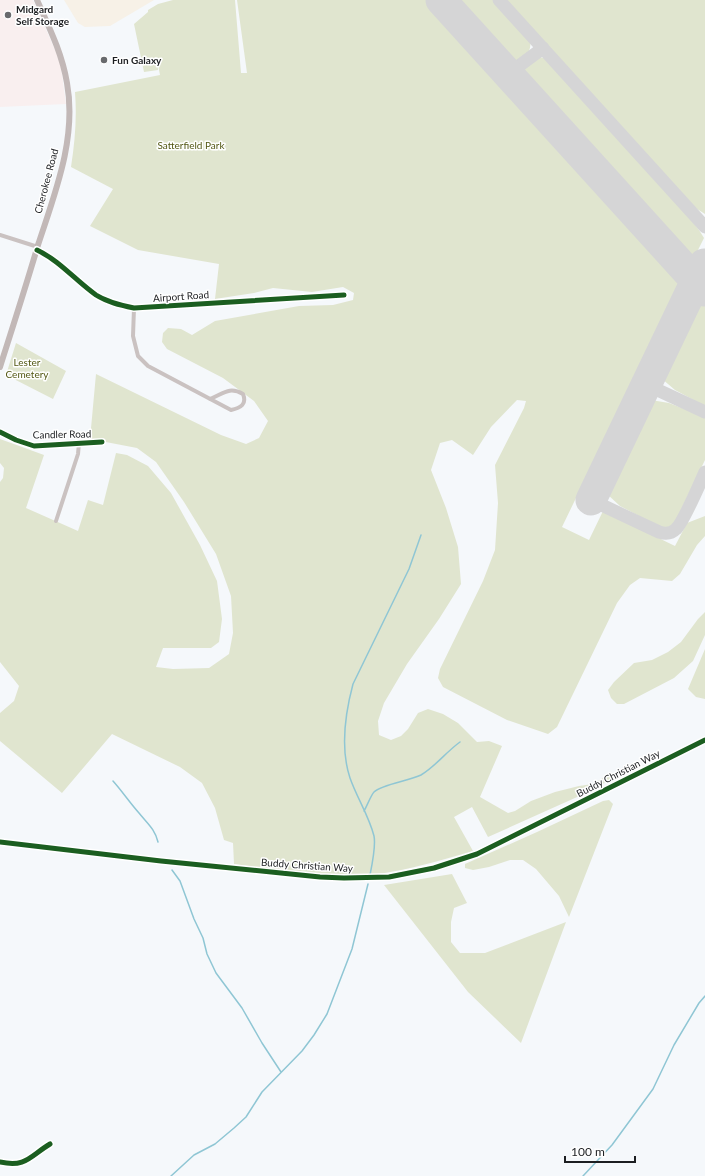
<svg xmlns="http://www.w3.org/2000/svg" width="705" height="1176" viewBox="0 0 705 1176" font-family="Lato,sans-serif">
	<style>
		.commercial { fill: #f7f1e7 }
		.industrial { fill: #f9efef }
		.green { fill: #e0e5cf }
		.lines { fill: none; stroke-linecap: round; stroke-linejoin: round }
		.stream { stroke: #8fc6d4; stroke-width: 1.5 }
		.taxiway { stroke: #d5d5d6; stroke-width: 13 }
		.runway { stroke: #d5d5d6; stroke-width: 31 }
		.street { stroke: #cac2c1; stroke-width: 4 }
		.secondary { stroke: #c2b8b7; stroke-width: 6 }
		.cycleway-casing { stroke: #fff; stroke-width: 8 }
		.cycleway { stroke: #1b5e20; stroke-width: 5 }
		.poi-dot { fill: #686a6d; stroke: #fff; stroke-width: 1.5 }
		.labels { text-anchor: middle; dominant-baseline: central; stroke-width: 3; stroke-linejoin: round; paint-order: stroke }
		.poi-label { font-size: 10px; font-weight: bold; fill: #1c1e21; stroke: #fff; text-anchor: start }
		.park-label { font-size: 10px; fill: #535815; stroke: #fff }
		.street-label { font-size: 10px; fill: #1c1e21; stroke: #fff }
	</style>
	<rect width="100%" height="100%" fill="#f5f8fb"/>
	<!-- commercial -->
	<path class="commercial" d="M64 0H154L110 26 85 27 78 23Z"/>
	<!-- industrial -->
	<path class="industrial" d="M0 0H33L56 52 61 67 66 104 0 107Z"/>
	<!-- green -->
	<path class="green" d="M173 0H235L241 73H247L237 0H427L683 282 580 500 576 498 562 527 589 540 603 511 675 546 687 523 705 516V536L697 545 680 574 672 581 640 578 630 585 617 603 557 727 548 734 507 720 443 687 438 678 440 669 483 581 495 550 498 503 495 465 524 408 526 401 517 400 491 427 473 455 452 440 440 443 431 470 446 508 458 547 461 584 439 619 407 664 384 703 378 721 379 735 391 740 401 736 408 729 418 713 428 709 443 714 458 723 477 742 489 741 502 746 480 797 508 813 515 811 531 801 555 792 579 786 593 784 609 774 617 775 595 789 488 837 472 807 454 817 473 851C428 864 379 879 331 876 299 874 266 868 234 864L233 843 224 840 215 808 202 783 180 767 112 734 62 793 0 741V713L14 701 19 686 0 662V482L3 478 4 468 0 463V439L44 455 26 508 78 531 88 500 103 505 116 453 127 455 148 466 171 493 200 545 217 581 222 619 219 642 211 648H163L156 667 173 669 209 668 229 654 233 633 231 596 216 554 184 502 156 462 137 448 90 439 96 374 221 435 246 444 259 438 268 421 254 401 223 378 167 349 162 342 163 333 168 328 181 329 192 335 215 321 299 306 333 305 353 300 354 293 343 287 312 292 273 288 254 293 215 299 219 264 138 250 90 226 113 189 71 167C75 141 77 117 75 92L160 75 158 65V70L144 72 134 24 148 12V10L158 4Z
		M455 0H493L529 39C535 51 520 66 508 59Z
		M505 0H705V214L697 209 673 186Z
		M540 57 547 59 682 208 699 230 704 238 693 260 527 79 524 73C525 65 532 59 540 57Z
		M698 299 705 306V406L675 390 661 378Z
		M16 343 66 371 53 399 6 375Z
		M651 400 669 403 705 417V460L675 522C671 528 667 529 660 527L620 506 607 494Z
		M705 612V635L693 661 674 678 624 704H617L611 698 608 690 614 682 634 663 652 660 668 652 681 642 698 619Z
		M705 649V699L696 697 688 689Z
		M609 800 613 804 569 917 559 896 536 869 523 860H510L489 867 473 870 465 868V864L537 832 603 801Z
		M452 874 467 903 454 908 451 922V942L460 953H485L566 922 521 1043 468 992 384 885Z"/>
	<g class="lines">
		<!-- stream -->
		<path class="stream" d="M113 781C122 791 130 803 139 813 147 823 155 829 158 842
			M364 811C367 806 371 795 374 792 382 784 409 781 421 775 436 766 446 752 460 742
			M172 870 180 881 194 919 203 938 207 954 216 973 242 1008 262 1043 281 1072
			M370 875C372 865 376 846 374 836 369 816 357 798 350 778 340 748 345 714 353 684L409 569 421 535
			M171 1176 194 1155 215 1144 234 1128 246 1117 262 1092 302 1051 314 1035 327 1014 352 949 368 884
			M583 1176 612 1145 653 1089 674 1045 699 1003 705 996"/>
		<!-- taxiway -->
		<path class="taxiway" d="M499 0 705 227
			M508 74 543 48
			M647 385 705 412
			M591 500 659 532C665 534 671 534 676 529 683 523 700 483 705 472"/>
		<!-- runway -->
		<path class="runway" d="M441 0 705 291
			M591 500 704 264"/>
		<!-- street -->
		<path class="street" d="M0 235 38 247
			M37 250C60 261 76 281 96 295 107 302 120 305 134 308L344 295
			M134 308 133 336 138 356 148 366 231 410C241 408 247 404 243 394 229 386 223 394 210 399
			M0 432 16 440 34 446 102 442
			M56 521 78 454 79 443
			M0 1162C26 1168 30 1156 50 1144"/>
		<!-- secondary -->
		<path class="secondary" d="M0 367C13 326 26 286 38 245 55 193 77 138 67 83 62 53 49 27 37 0
			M0 842 161 861 320 877 344 878 389 877 434 868 477 854 705 740"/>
		<!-- cycleway casing -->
		<g class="cycleway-casing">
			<path id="cycleway" d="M37 250C60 261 76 281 96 295 107 302 120 305 134 308L344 295
				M0 432 16 440 34 446 102 442
				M0 842 161 861 320 877 344 878 389 877 434 868 477 854 705 740
				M0 1162C26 1168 30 1156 50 1144"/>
		</g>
		<!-- cycleway -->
		<use href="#cycleway" class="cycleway"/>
	</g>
	<!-- markers -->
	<g class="poi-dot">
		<circle cx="8" cy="15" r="4"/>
		<circle cx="104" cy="60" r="4"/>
	</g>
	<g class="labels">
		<!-- poi labels -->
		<g class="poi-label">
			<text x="16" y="9">Midgard<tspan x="16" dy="12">Self Storage</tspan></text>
			<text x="112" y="60">Fun Galaxy</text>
		</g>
		<!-- park labels -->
		<g class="park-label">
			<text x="191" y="145">Satterfield Park</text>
			<text x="27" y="362">Lester<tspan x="27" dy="12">Cemetery</tspan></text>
		</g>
		<!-- street labels -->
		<g class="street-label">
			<text transform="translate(46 181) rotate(-75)">Cherokee Road</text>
			<text transform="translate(181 296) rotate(-4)">Airport Road</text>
			<text transform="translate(62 434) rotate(-1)">Candler Road</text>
			<text transform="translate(618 773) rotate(-27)">Buddy Christian Way</text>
			<text transform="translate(307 865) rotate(4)">Buddy Christian Way</text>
		</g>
	</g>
	<!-- scale -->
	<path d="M565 1156v6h70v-6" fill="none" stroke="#1c1e21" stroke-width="2"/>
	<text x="571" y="1156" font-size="12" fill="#1c1e21" stroke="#ffffff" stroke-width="3" paint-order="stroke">100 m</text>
</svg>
